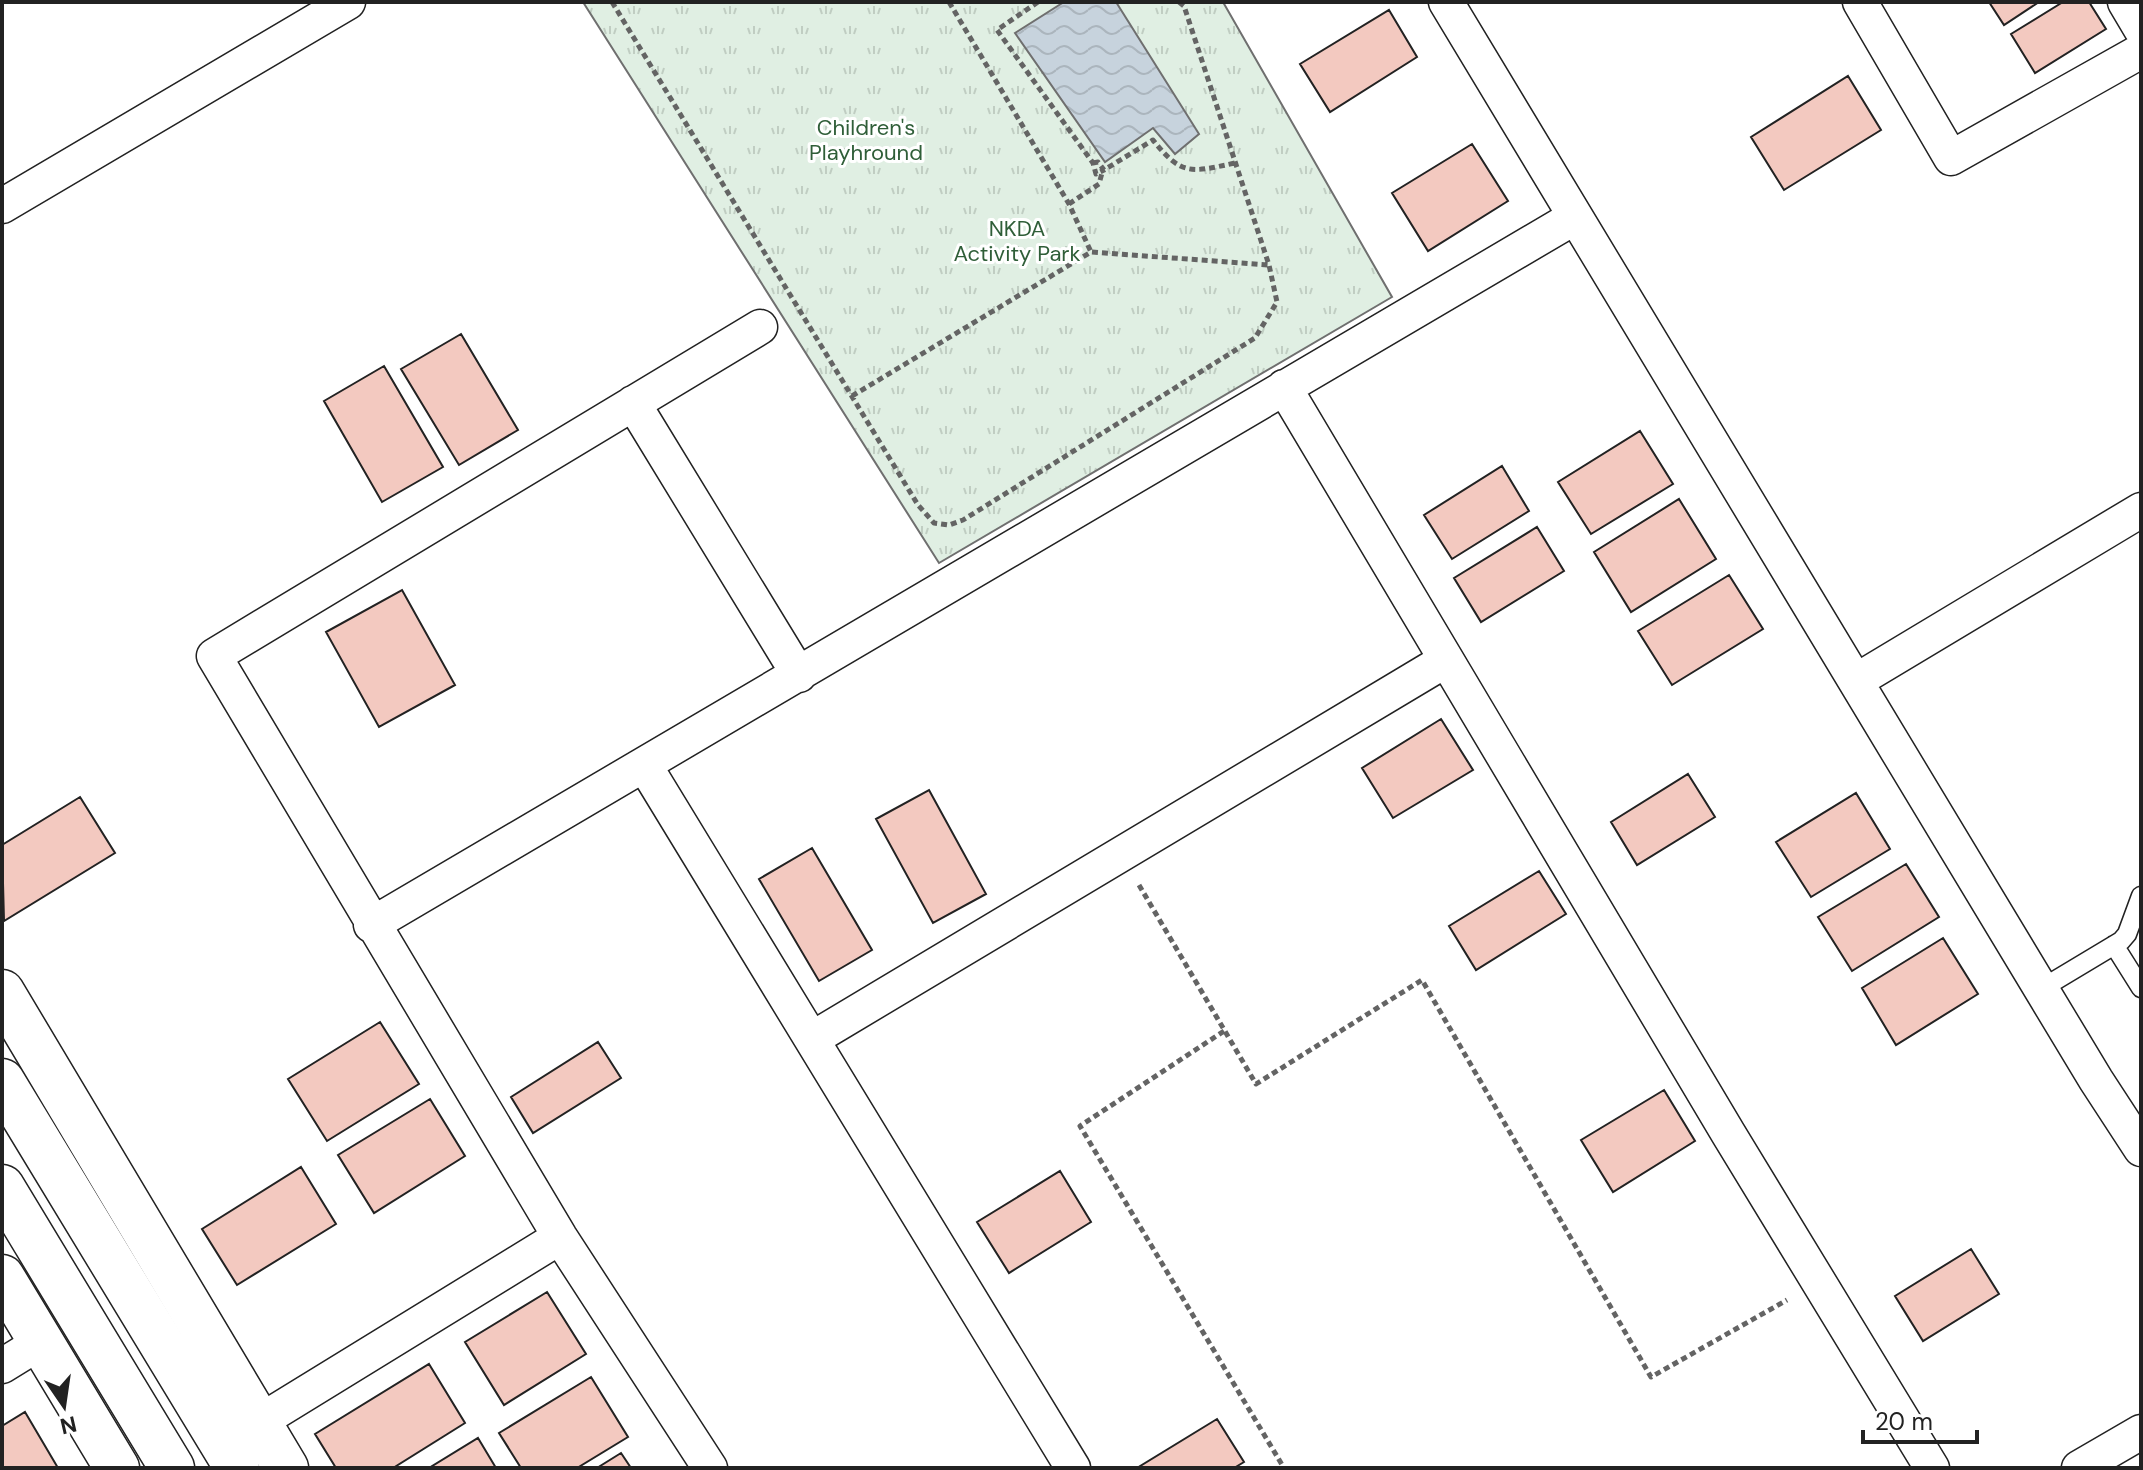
<svg xmlns="http://www.w3.org/2000/svg" width="2143" height="1470" viewBox="0 0 2143 1470" font-family="'DM Sans',sans-serif">
	<style>
		.grass { fill: url(#grass-tufts); stroke: #6f6f6f; stroke-width: 2 }
		.water { fill: url(#water-waves); stroke: #6f6f6f; stroke-width: 2 }
		.building { fill: #f3c9c0; stroke: #222; stroke-width: 2 }
		.lines { fill: none; stroke-linecap: round; stroke-linejoin: round }
		.lane-casing { stroke: #222; stroke-width: 21 }
		.street-casing { stroke: #222; stroke-width: 37 }
		.secondary-casing { stroke: #222; stroke-width: 47 }
		.primary-casing { stroke: #222; stroke-width: 47 }
		.path { stroke: #646464; stroke-width: 5; stroke-dasharray: 6 4; stroke-linecap: butt }
		.lane { stroke: #fff; stroke-width: 18 }
		.street { stroke: #fff; stroke-width: 34 }
		.secondary { stroke: #fff; stroke-width: 44 }
		.primary { stroke: #fff; stroke-width: 44 }
		.labels { text-anchor: middle; dominant-baseline: central; stroke-width: 6; stroke-linejoin: round; paint-order: stroke }
		.park-label { font-size: 22px; fill: #2f5e38; stroke: #fff }
	</style>
	<defs>
		<pattern id="grass-tufts" width="24" height="20" patternUnits="userSpaceOnUse" patternTransform="scale(2)"><rect width="24" height="20" fill="#e0efe3"/><path d="M3 7l-1-3M5 7V3M7 7l1-3M15 17l-1-3M17 17v-4M19 17l1-3" fill="none" stroke="#c0cdc2"/></pattern>
		<pattern id="water-waves" width="16" height="10" patternUnits="userSpaceOnUse" patternTransform="scale(2)"><rect width="16" height="10" fill="#c7d3dd"/><path d="M0 5q4-4 8 0t8 0" fill="none" stroke="#abb5bd"/></pattern>
	</defs>
	<rect width="100%" height="100%" fill="#fff"/>
	<!-- grass -->
	<path class="grass" d="M583 2H1223L1392 297 939 563Z"/>
	<!-- water -->
	<path class="water" d="M1064 2H1116L1199 134 1175 154 1153 128 1105 162 1015 33Z"/>
	<!-- building -->
	<path class="building" d="M1989 2H2039L2004 25Z
		M2063 2H2089L2106 29 2035 73 2011 34Z
		M1389 10 1417 57 1330 112 1300 64Z
		M1848 76 1881 130 1784 190 1751 137Z
		M1472 144 1508 201 1428 251 1392 193Z
		M461 334 518 430 459 465 401 369Z
		M384 366 443 467 382 502 324 401Z
		M1640 431 1673 484 1591 534 1558 482Z
		M1502 466 1529 511 1452 559 1424 515Z
		M1679 499 1716 559 1631 612 1594 552Z
		M1537 527 1564 571 1481 622 1454 578Z
		M1729 575 1763 629 1672 685 1638 631Z
		M402 590 455 685 379 727 326 632Z
		M1441 719 1473 770 1393 818 1362 768Z
		M1688 774 1715 817 1637 865 1611 822Z
		M929 790 986 894 933 923 876 819Z
		M1856 793 1890 849 1811 897 1776 842Z
		M80 797 115 853 4 921 2 845Z
		M812 848 872 950 819 981 759 879Z
		M1906 864 1939 917 1852 971 1818 917Z
		M1539 871 1566 914 1476 970 1449 926Z
		M1943 938 1978 994 1896 1045 1862 988Z
		M380 1022 419 1084 327 1141 288 1079Z
		M598 1042 621 1078 533 1133 511 1097Z
		M1664 1090 1695 1141 1613 1192 1581 1140Z
		M430 1099 465 1156 374 1213 338 1155Z
		M301 1167 336 1224 237 1285 202 1229Z
		M1060 1171 1091 1222 1009 1273 977 1222Z
		M1971 1249 1999 1294 1923 1341 1895 1296Z
		M547 1292 586 1354 504 1405 465 1342Z
		M429 1364 465 1423 393 1468H336L315 1434Z
		M591 1377 628 1437 577 1468H521L499 1433Z
		M25 1412 58 1468H2V1426Z
		M1217 1419 1244 1462 1234 1468H1137Z
		M478 1438 496 1468H429Z
		M621 1453 631 1468H597Z"/>
	<g class="lines">
		<!-- lane casing -->
		<g class="lane-casing">
			<path id="lane" d="M2114 945 2141 988
				M2041 989 2121 941 2127 934 2141 896"/>
		</g>
		<!-- street casing -->
		<g class="street-casing">
			<path id="street" d="M1446 2 2096 1080 2141 1149
				M1860 2 1951 158 2141 51
				M2125 2 2141 29
				M2 206 348 2
				M1284 387 1728 1133 1932 1468
				M633 403 799 675
				M1856 681 2141 510
				M645 766 1073 1468
				M371 925 1575 217
				M812 1039 1446 660
				M2 1366 41 1342
				M259 1422 560 1237
				M710 1468 560 1237 214 656 760 327
				M2079 1468 2141 1432"/>
		</g>
		<!-- secondary casing -->
		<g class="secondary-casing">
			<path id="secondary" d="M2 992 286 1468
				M2 1277 117 1468"/>
		</g>
		<!-- primary casing -->
		<g class="primary-casing">
			<path id="primary" d="M2 1081 237 1468
				M2 1187 172 1468"/>
		</g>
		<!-- path -->
		<path class="path" d="M612 2 918 505 934 523 949 525 963 520 1255 338 1277 302 1269 265 1184 6 1179 2
			M949 2 1069 204 1091 252
			M1038 2 997 30 1093 163 1096 174 1104 170
			M1093 163 1098 162 1104 170 1153 140C1182 177 1192 172 1235 163
			M1069 204 1099 184 1102 173
			M852 396 1091 252 1269 265
			M1139 885 1256 1084 1422 980 1651 1377 1787 1300
			M1224 1031 1080 1126 1284 1468"/>
		<!-- lane -->
		<use href="#lane" class="lane"/>
		<!-- street -->
		<use href="#street" class="street"/>
		<!-- secondary -->
		<use href="#secondary" class="secondary"/>
		<!-- primary -->
		<use href="#primary" class="primary"/>
	</g>
	<g class="labels">
		<!-- park labels -->
		<g class="park-label">
			<text x="866" y="127">Children's<tspan x="866" dy="25">Playhround</tspan></text>
			<text x="1017" y="228">NKDA<tspan x="1017" dy="25">Activity Park</tspan></text>
		</g>
	</g>
	<!-- border -->
	<rect width="2143" height="1470" fill="none" stroke="#222222" stroke-width="8"/>
	<!-- north arrow -->
	<g transform="translate(64 1406) rotate(167)" stroke="#ffffff" stroke-width="6" paint-order="stroke">
	<path d="M0-6L14 30L0 20L-14 30Z" fill="#222222"/>
	<text y="-12" font-size="22" font-weight="bold" text-anchor="middle" fill="#222222">N</text>
	</g>
	<!-- scale -->
	<path d="M1863 1430v12h114v-12" fill="none" stroke="#222222" stroke-width="4"/>
	<text x="1875" y="1430" font-size="24" fill="#222222" stroke="#ffffff" stroke-width="6" paint-order="stroke">20 m</text>
</svg>
